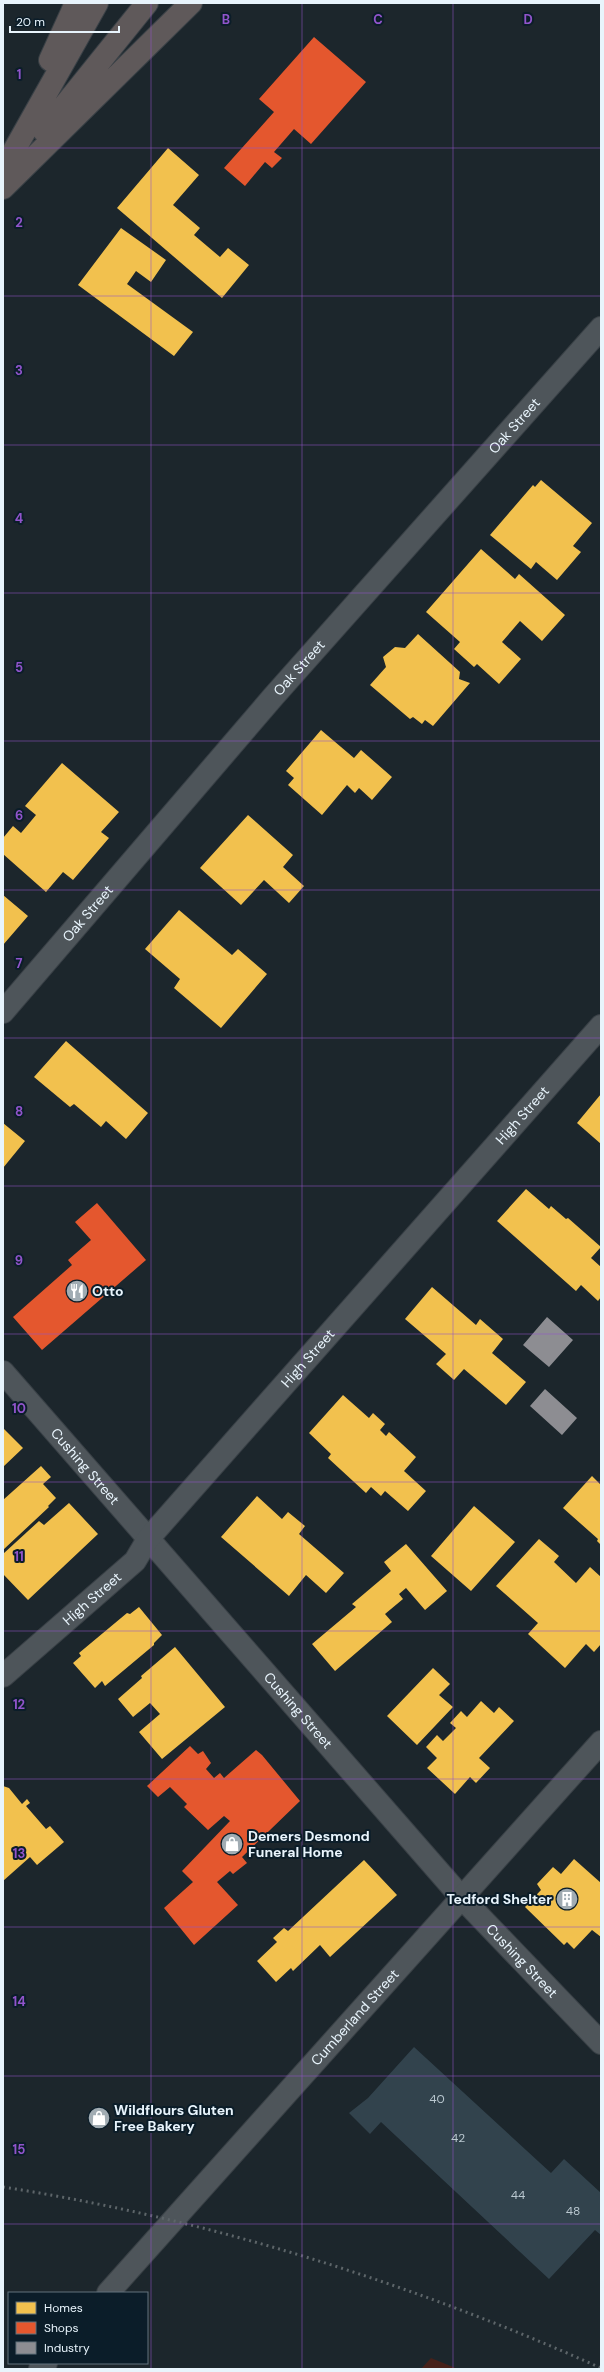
<svg xmlns="http://www.w3.org/2000/svg" width="604" height="2372" viewBox="0 0 604 2372" font-family="'DM Sans',sans-serif">
	<style>
		.green { fill: #46211a }
		.homes { fill: #f2c14e }
		.shops { fill: #e4572e }
		.industry { fill: #8d8d92 }
		.building { fill: #32434d }
		.lines { fill: none; stroke-linecap: round; stroke-linejoin: round }
		.street-casing { stroke: #394046; stroke-width: 24 }
		.highway-casing { stroke: #394046; stroke-width: 24 }
		.street { stroke: #4e555a; stroke-width: 22 }
		.highway { stroke: #5f595a; stroke-width: 22 }
		.rail { stroke: #5d6569; stroke-width: 3; stroke-dasharray: 2 4; stroke-linecap: butt }
		.grid { fill: none; stroke: #9154cb; stroke-width: 1; stroke-opacity: 0.55 }
		.labels { text-anchor: middle; dominant-baseline: central; stroke-width: 4; stroke-linejoin: round; paint-order: stroke }
		.number-label { font-size: 12px; fill: #bac8d0 }
		.street-label { font-size: 14px; fill: #e8f4fc; stroke: #0b1d29 }
		.poi-label { font-size: 14px; font-weight: bold; fill: #e8f4fc; stroke: #0b1d29; text-anchor: start }
		.grid-label { font-size: 13px; text-anchor: middle; font-weight: bold; fill: #9154cb; stroke: #0b1d29; stroke-width: 4; stroke-linejoin: round; paint-order: stroke }
	</style>
	<rect width="100%" height="100%" fill="#1c262c"/>
	<!-- green -->
	<path class="green" d="M431 2358 458 2369H421Z"/>
	<!-- homes -->
	<path class="homes" d="M168 148 199 175 173 205 200 228 194 235 220 257 228 248 249 265 222 298 117 208Z
		M121 228 166 260 151 282 136 271 127 284 193 332 174 356 78 285Z
		M541 480 592 523 573 546 581 552 557 580 536 562 531 569 490 535 533 485 535 487Z
		M481 549 515 579 519 574 565 615 542 641 520 621 502 642 521 659 499 684 477 664 474 667 454 649 460 642 426 612Z
		M418 634 460 672 459 679 470 683 433 726 425 720 422 724 413 717 410 719 370 685 386 667 383 657 395 647 405 648Z
		M321 730 354 758 361 750 392 777 372 800 359 788 355 793 347 785 322 815 288 785 294 778 286 771Z
		M62 763 119 812 101 832 109 838 73 880 63 872 46 892 3 854V838L13 826 21 833 36 815 25 806Z
		M248 815 293 855 283 867 304 886 289 903 264 880 241 905 200 868Z
		M3 895 28 916 3 945Z
		M179 910 232 955 238 949 267 974 221 1028 174 988 180 979 145 949Z
		M66 1041 148 1113 126 1139 106 1121 101 1127 74 1104 70 1107 34 1077Z
		M601 1094V1144L577 1123Z
		M3 1123 25 1141 3 1168Z
		M526 1189 549 1209 551 1206 566 1219 568 1218 601 1247 591 1258 601 1267V1297L598 1301 581 1285 576 1291 497 1221Z
		M432 1287 476 1325 480 1319 503 1339 492 1353 526 1382 506 1405 464 1369 454 1380 436 1364 446 1354 405 1319Z
		M343 1395 369 1418 373 1413 385 1424 380 1430 386 1436 389 1432 416 1457 404 1471 426 1491 408 1511 385 1491 381 1496 371 1487 366 1493 328 1458 331 1454 309 1433Z
		M3 1428 23 1448 3 1467Z
		M41 1466 51 1477 43 1484 56 1498 48 1506 49 1507 3 1550V1500Z
		M592 1476 601 1485V1545L597 1541 598 1539 563 1508Z
		M257 1496 282 1519 288 1512 305 1526 299 1534 344 1573 326 1593 306 1575 289 1596 221 1537Z
		M69 1503 98 1534 28 1600 3 1574V1554L39 1521 44 1525Z
		M474 1506 515 1542 471 1591 431 1556Z
		M539 1539 559 1556 554 1562 576 1583 590 1567 601 1577V1644L594 1652 586 1644 565 1668 528 1634 538 1623 496 1586Z
		M406 1544 447 1591 425 1610 406 1588 399 1594 403 1599 385 1614 392 1622 335 1671 312 1644 356 1607 352 1604 391 1571 384 1562Z
		M139 1607 162 1635 154 1643V1645L105 1686 102 1681 95 1688 73 1663 81 1656 79 1653 127 1613 130 1614Z
		M175 1647 225 1707 162 1759 139 1732 160 1714 150 1703 133 1717 118 1699 142 1678 141 1676Z
		M433 1668 450 1684 439 1695 453 1707 417 1745 387 1716Z
		M481 1701 494 1713 499 1707 514 1721 479 1758 490 1768 476 1783 470 1777 455 1794 427 1768 437 1758 426 1747 437 1735 443 1741 456 1728 450 1723 461 1711 467 1717Z
		M3 1786 9 1788 22 1804 27 1799 30 1803 26 1806 46 1829 50 1826 64 1842 37 1865 30 1857 3 1881Z
		M574 1859 601 1883V1937L592 1930 574 1949 567 1942 564 1945 525 1907 541 1890 537 1884 553 1867 561 1874Z
		M364 1860 397 1895 330 1957 320 1945 293 1971 291 1968 276 1982 257 1961 277 1942 273 1938 284 1928 288 1931Z"/>
	<!-- shops -->
	<path class="shops" d="M314 37 366 82 311 144 294 129 274 152 282 158 272 168 265 162 245 186 224 168 274 112 259 99Z
		M97 1203 146 1260 42 1350 13 1317 72 1265 68 1260 91 1240 75 1222Z
		M190 1746 198 1754 203 1751 211 1763 206 1769 214 1778 220 1773 224 1778 256 1750 262 1755 300 1801 242 1857 247 1863 233 1874 230 1871 217 1882 238 1905 194 1945 164 1908 193 1882 182 1871 230 1821 224 1816 208 1830 184 1807 187 1804 170 1787 158 1797 147 1786Z"/>
	<!-- industry -->
	<path class="industry" d="M547 1317 573 1340 549 1367 523 1345Z
		M545 1389 577 1418 562 1435 530 1406Z"/>
	<!-- building -->
	<path class="building" d="M414 2047 551 2173 564 2159 601 2193V2235L595 2230 549 2279 381 2122 370 2134 349 2113 368 2098Z"/>
	<g class="lines">
		<!-- street casing -->
		<g class="street-casing">
			<g id="street">
				<path id="s1" d="M3 1012 273 697 601 328"/>
				<path id="s2" d="M3 1372 461 1897 601 2043"/>
				<path id="s3" d="M3 1676 135 1561 148 1539 601 1026"/>
				<path id="s4" d="M108 2293 601 1742"/>
				<path d="M40 2369 46 2363"/>
			</g>
		</g>
		<!-- highway casing -->
		<g class="highway-casing">
			<path id="highway" d="M50 60 76 3
				M44 131 147 3
				M3 170 97 3
				M3 188 191 3"/>
		</g>
		<!-- street -->
		<use href="#street" class="street"/>
		<!-- highway -->
		<use href="#highway" class="highway"/>
		<!-- rail -->
		<path class="rail" d="M3 2187C209 2219 411 2283 601 2368"/>
	</g>
	<!-- grid -->
	<path class="grid" d="M151 3V2369M302 3V2369M453 3V2369M3 148H601M3 296H601M3 445H601M3 593H601M3 741H601M3 890H601M3 1038H601M3 1186H601M3 1334H601M3 1482H601M3 1631H601M3 1779H601M3 1927H601M3 2076H601M3 2224H601"/>
	<!-- icons -->
	<defs>
		<g id="restaurant-disc" transform="scale(1.15)"><circle r="9.5" fill="#a1acb3" stroke="#0b1d29"/><path d="M-5-6h1v4h1v-4h1v4h1v-4h1v5L-1.5 .5V6h-2V.5L-5-1ZM5-6V6H3V1.5H1.5Q1.5-4 5-6Z" fill="#fff"/></g>
		<g id="shop-disc" transform="scale(1.15)"><circle r="9.5" fill="#a1acb3" stroke="#0b1d29"/><path d="M-5-2.5h2.3a2.7 3.5 0 0 1 5.4 0H5L5.5 6h-11ZM-1.5-2.5h3a1.5 2.3 0 0 0-3 0Z" fill="#fff"/></g>
		<g id="building-disc" transform="scale(1.15)"><circle r="9.5" fill="#a1acb3" stroke="#0b1d29"/><path d="M-4-6H4V6H1V3H-1V6H-4ZM-2.5-4.3h1.7v1.8h-1.7ZM.8-4.3h1.7v1.8H.8ZM-2.5-1h1.7V.8h-1.7ZM.8-1h1.7V.8H.8Z" fill="#fff"/></g>
	</defs>
	<g fill-rule="evenodd">
		<use href="#restaurant-disc" x="77" y="1291"/>
		<use href="#shop-disc" x="232" y="1844"/>
		<use href="#building-disc" x="567" y="1899"/>
		<use href="#shop-disc" x="99" y="2118"/>
	</g>
	<g class="labels">
		<!-- number labels -->
		<g class="number-label">
			<text x="437" y="2099">40</text>
			<text x="458" y="2138">42</text>
			<text x="518" y="2195">44</text>
			<text x="573" y="2211">48</text>
		</g>
		<!-- street labels -->
		<g class="street-label">
			<text stroke="none"><textPath href="#s1" startOffset="778">Oak Street</textPath></text>
			<text stroke="none"><textPath href="#s1" startOffset="454">Oak Street</textPath></text>
			<text stroke="none"><textPath href="#s1" startOffset="130">Oak Street</textPath></text>
			<text stroke="none"><textPath href="#s3" startOffset="766">High Street</textPath></text>
			<text stroke="none"><textPath href="#s3" startOffset="442">High Street</textPath></text>
			<text stroke="none"><textPath href="#s2" startOffset="125">Cushing Street</textPath></text>
			<text stroke="none"><textPath href="#s3" startOffset="118">High Street</textPath></text>
			<text stroke="none"><textPath href="#s2" startOffset="449">Cushing Street</textPath></text>
			<text stroke="none"><textPath href="#s2" startOffset="785">Cushing Street</textPath></text>
			<text stroke="none"><textPath href="#s4" startOffset="370">Cumberland Street</textPath></text>
		</g>
		<!-- poi labels -->
		<g class="poi-label">
			<text x="92" y="1291">Otto</text>
			<text x="248" y="1836">Demers Desmond<tspan x="248" dy="16">Funeral Home</tspan></text>
			<text x="552" y="1899" text-anchor="end">Tedford Shelter</text>
			<text x="114" y="2110">Wildflours Gluten<tspan x="114" dy="16">Free Bakery</tspan></text>
		</g>
	</g>
	<g class="grid-label">
		<text x="226" y="24">B</text>
		<text x="378" y="24">C</text>
		<text x="528" y="24">D</text>
		<text x="19" y="79">1</text>
		<text x="19" y="227">2</text>
		<text x="19" y="375">3</text>
		<text x="19" y="523">4</text>
		<text x="19" y="672">5</text>
		<text x="19" y="820">6</text>
		<text x="19" y="968">7</text>
		<text x="19" y="1116">8</text>
		<text x="19" y="1265">9</text>
		<text x="19" y="1413">10</text>
		<text x="19" y="1561">11</text>
		<text x="19" y="1709">12</text>
		<text x="19" y="1858">13</text>
		<text x="19" y="2006">14</text>
		<text x="19" y="2154">15</text>
	</g>
	<!-- border -->
	<rect width="604" height="2372" fill="none" stroke="#e8f4fc" stroke-width="8"/>
	<!-- legend -->
	<rect x="8" y="2292" width="140" height="72" fill="#0b1d29" stroke="#63737d"/>
	<rect x="16" y="2302" width="20" height="12" fill="#f2c14e" stroke="#63737d"/>
	<text x="44" y="2312" font-size="12" fill="#e8f4fc">Homes</text>
	<rect x="16" y="2322" width="20" height="12" fill="#e4572e" stroke="#63737d"/>
	<text x="44" y="2332" font-size="12" fill="#e8f4fc">Shops</text>
	<rect x="16" y="2342" width="20" height="12" fill="#8d8d92" stroke="#63737d"/>
	<text x="44" y="2352" font-size="12" fill="#e8f4fc">Industry</text>
	<!-- scale -->
	<path d="M10 26v6h109v-6" fill="none" stroke="#e8f4fc" stroke-width="2"/>
	<text x="16" y="26" font-size="12" fill="#e8f4fc" stroke="#0b1d29" stroke-width="3" paint-order="stroke">20 m</text>
</svg>
